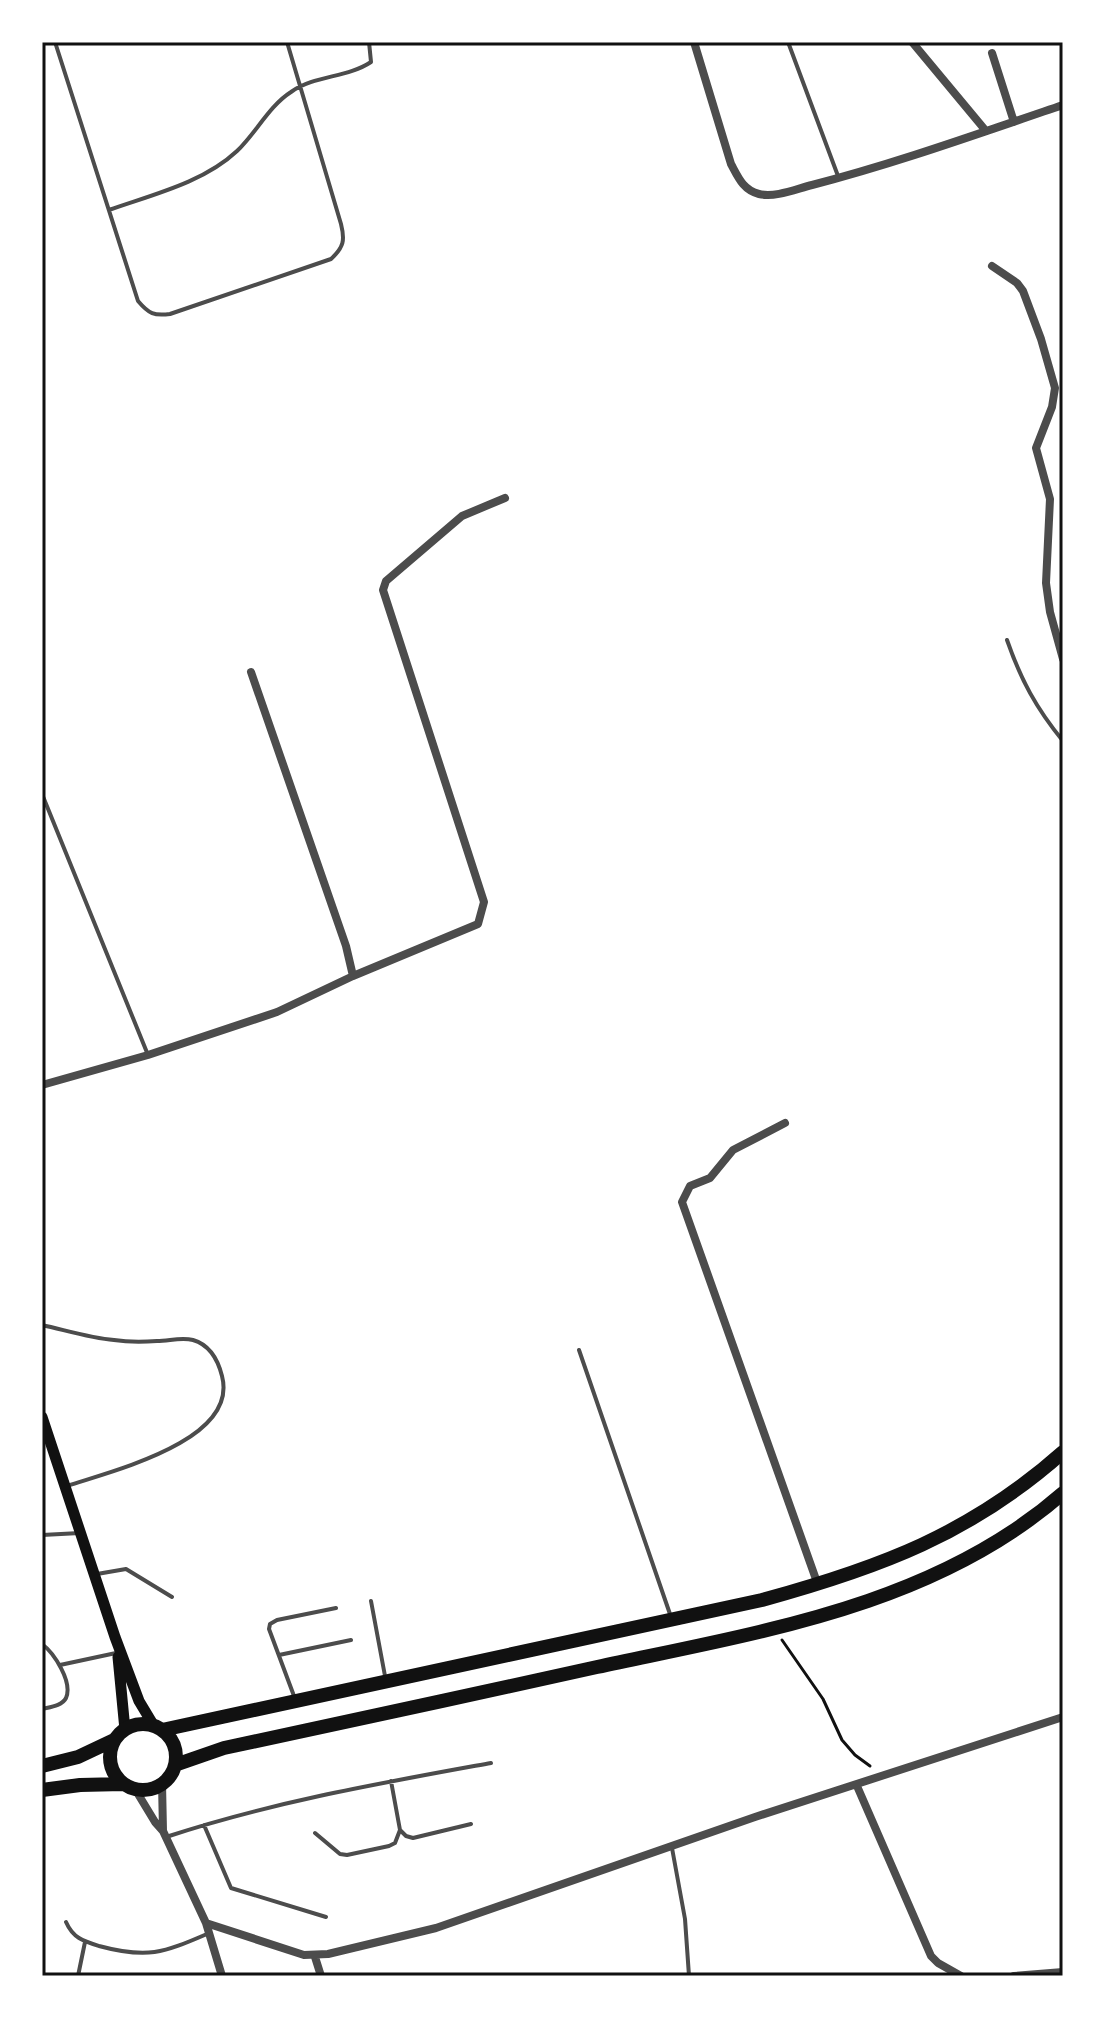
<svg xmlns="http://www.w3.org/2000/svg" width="1105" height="2018" viewBox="0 0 1105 2018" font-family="Manrope,sans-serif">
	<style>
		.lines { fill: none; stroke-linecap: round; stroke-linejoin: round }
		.path { stroke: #111; stroke-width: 3 }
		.service { stroke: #4c4c4c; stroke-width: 4 }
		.minor { stroke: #4c4c4c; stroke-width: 8 }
		.secondary { stroke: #111; stroke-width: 11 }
		.trunk { stroke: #111; stroke-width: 14 }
		.neatline { fill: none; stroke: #111; stroke-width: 3 }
	</style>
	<rect width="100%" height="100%" fill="#fff"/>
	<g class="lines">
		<!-- path -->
		<path class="path" d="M782 1640 823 1699 842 1740 855 1755 870 1766"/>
		<!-- service -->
		<path class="service" d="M55 42 138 301C149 314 154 316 170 314L331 259C344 247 345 240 341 224L287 42
			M788 42 838 176
			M109 210C151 195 203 183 237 151 256 133 269 106 291 92 315 75 347 78 371 62L369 42
			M1007 640C1021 680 1036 708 1063 741
			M42 794 148 1055
			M42 1325C65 1330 90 1338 114 1340 127 1342 143 1342 157 1341 169 1341 181 1337 193 1340 210 1345 218 1360 222 1376 239 1441 111 1471 67 1486
			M579 1350 671 1617
			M42 1535 80 1533
			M97 1574 126 1569 172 1597
			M371 1601 385 1676
			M42 1644C54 1653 73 1682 66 1698 62 1706 50 1707 42 1709
			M279 1655 351 1640
			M60 1665 116 1653
			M294 1696 269 1629 270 1624 277 1620 336 1608
			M391 1781 400 1830 406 1836 413 1838 471 1824
			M204 1825 231 1888 326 1917
			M315 1833 340 1854 347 1855 389 1846 395 1843 400 1830
			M166 1837C272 1802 381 1783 491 1763
			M672 1848 685 1919 689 1976
			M66 1922C73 1938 83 1941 99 1946 147 1959 163 1953 207 1934
			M78 1976 85 1942"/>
		<!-- minor -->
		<path class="minor" d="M694 42 731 164C738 177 743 190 759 194 775 198 796 189 812 185 897 163 980 133 1063 105
			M912 42 986 131
			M992 53 1014 122
			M992 266 1017 283 1023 291 1041 339 1055 388 1052 407 1036 448 1050 499 1046 583 1050 612 1063 659
			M251 672 346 946 353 976
			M42 1085 148 1055 277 1012 353 976 478 924 484 902 383 590 386 581 462 516 505 498
			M785 1123 733 1150 710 1178 690 1186 682 1202 818 1585
			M162 1783 163 1831
			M857 1786 931 1956 938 1963 961 1976
			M135 1789 155 1822 163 1831 206 1923 222 1976
			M206 1923 304 1955 328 1954 436 1928 755 1817 1063 1717
			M315 1957 321 1976
			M1014 1976 1063 1972"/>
		<!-- secondary -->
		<path class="secondary" d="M42 1417 115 1637 139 1701 154 1726
			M118 1657 125 1730"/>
		<!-- trunk -->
		<path class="trunk" d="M110 1757a33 33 0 1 1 66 0a33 33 0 1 1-66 0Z
			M162 1730 762 1600C879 1568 971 1534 1063 1452
			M175 1765 224 1748C348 1721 473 1695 597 1667 759 1632 934 1606 1063 1493
			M42 1766 78 1757 114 1740
			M42 1790 80 1785 123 1784"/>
	</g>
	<!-- border -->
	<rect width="1105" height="2018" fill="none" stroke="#ffffff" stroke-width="88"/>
	<rect x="44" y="44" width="1017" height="1930" class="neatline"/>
</svg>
